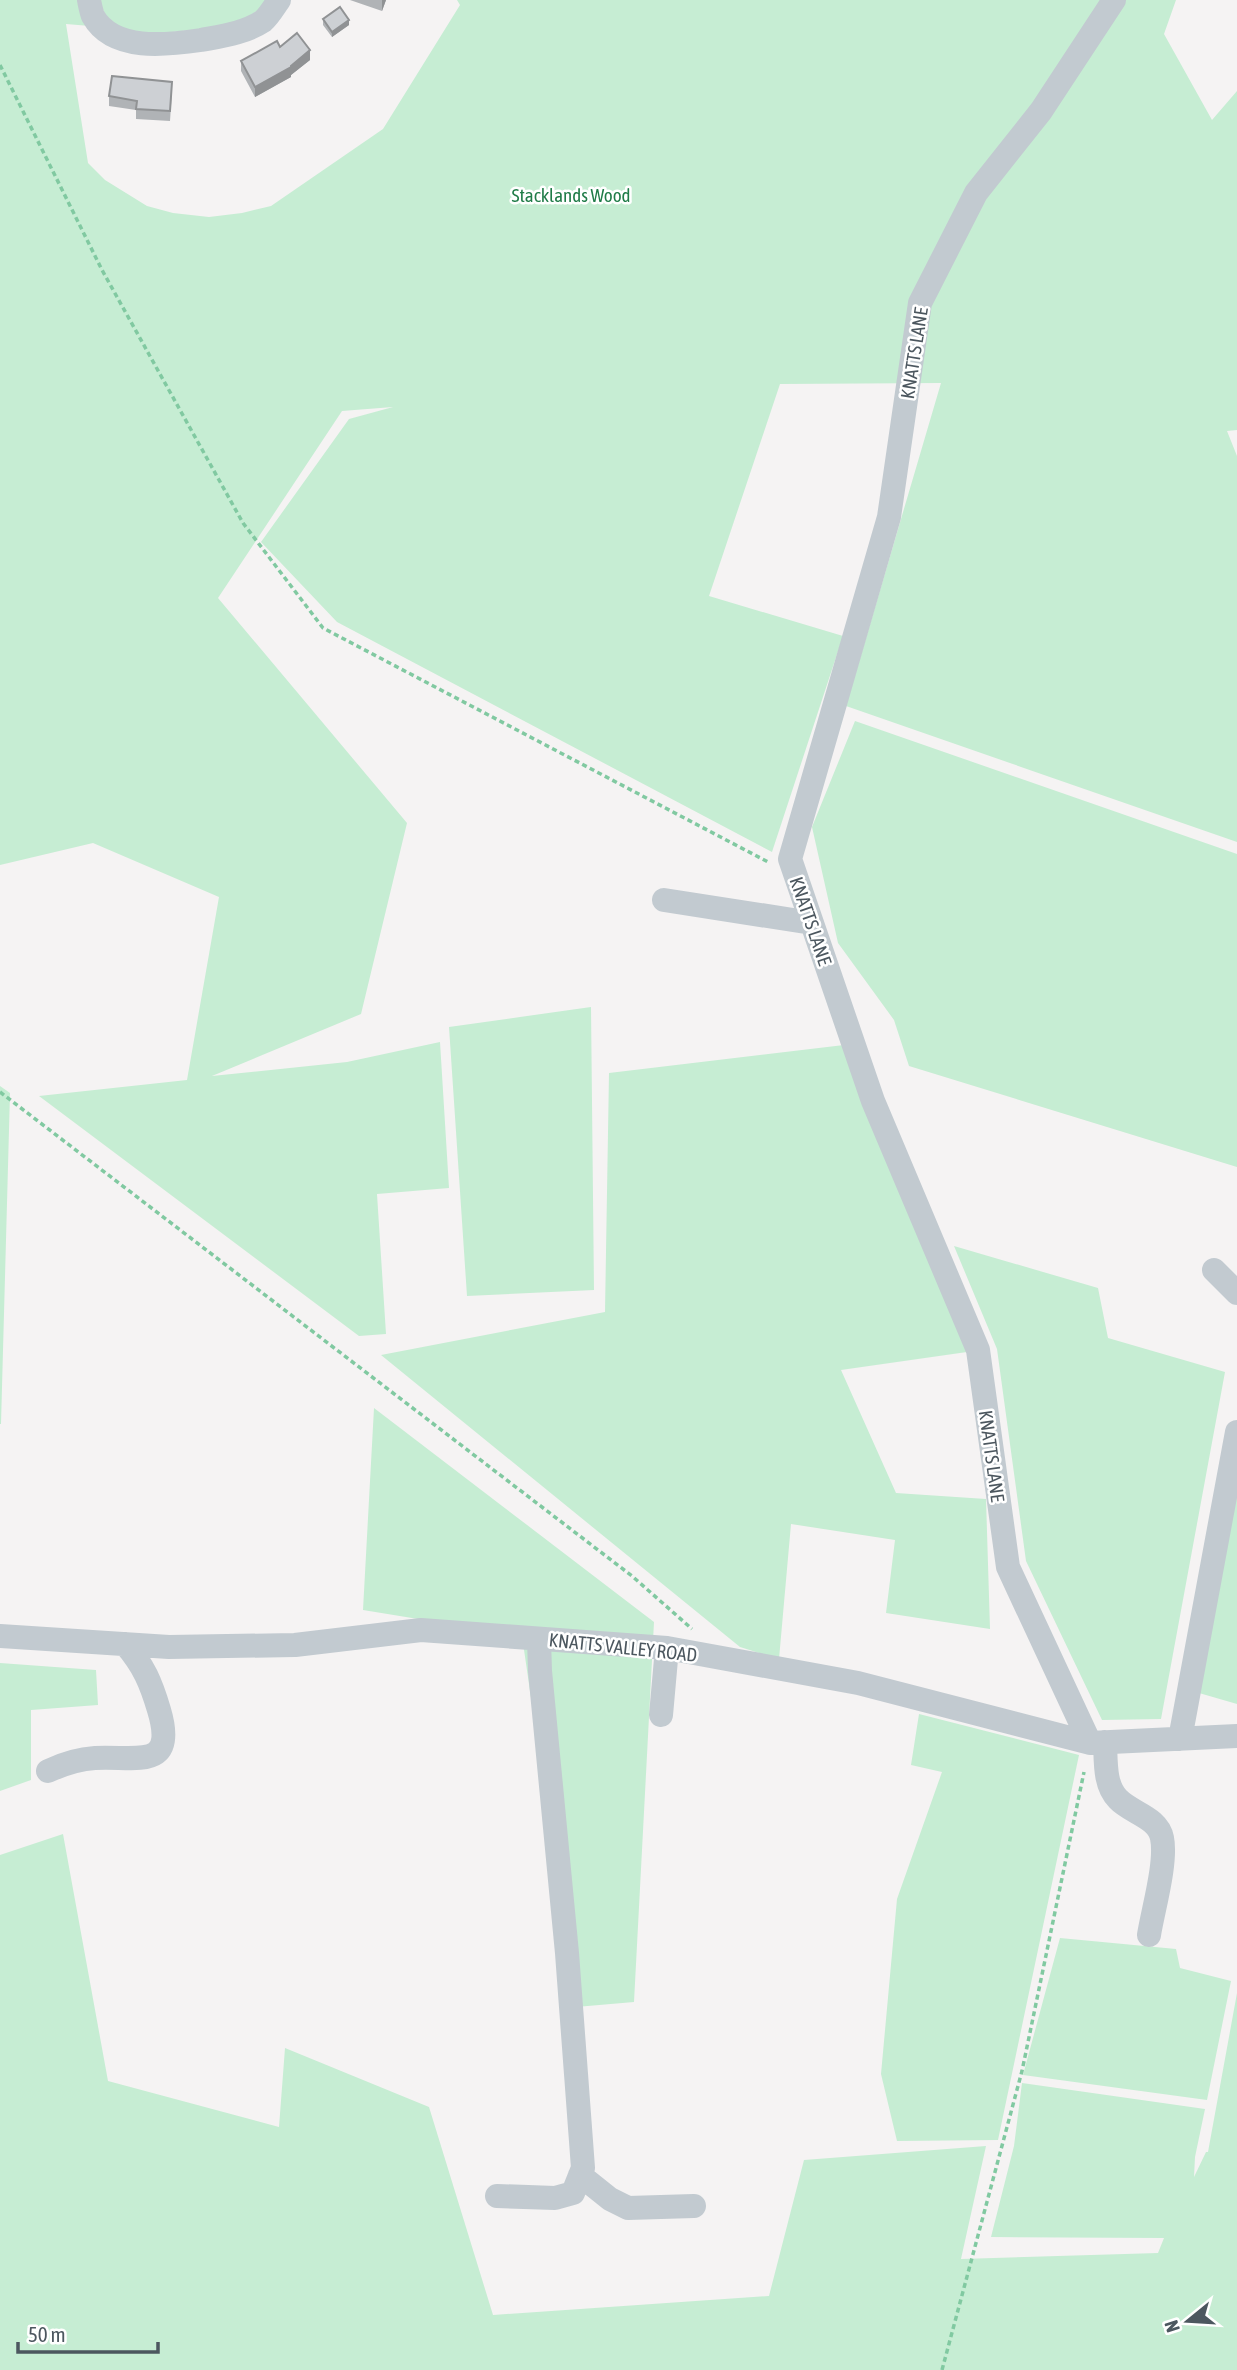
<svg xmlns="http://www.w3.org/2000/svg" width="1237" height="2370" viewBox="0 0 1237 2370" font-family="'Asap Condensed',sans-serif">
	<style>
		.green { fill: #c6edd3 }
		.lines { fill: none; stroke-linecap: round; stroke-linejoin: round }
		.path { stroke: #81c9a1; stroke-width: 3.5; stroke-dasharray: 5 3.5; stroke-linecap: butt }
		.minor { stroke: #c2cad0; stroke-width: 24 }
		.wall { fill: #b0b3b6 }
		.shaded-wall { fill: #909294 }
		.building { fill: #cdd0d4; stroke: #909294; stroke-width: 2 }
		.labels { text-anchor: middle; dominant-baseline: central; stroke-width: 5; stroke-linejoin: round; paint-order: stroke }
		.park-label { font-size: 19px; fill: #207c48; stroke: #fff }
		.street-label { font-size: 19px; fill: #4c575f; stroke: #fff }
	</style>
	<rect width="100%" height="100%" fill="#f5f3f3"/>
	<!-- green -->
	<path class="green" d="M0 0H79L90 26 66 24 88 163 105 180 147 206 173 213 209 217 242 213 271 206 383 129 460 5 457 0H1176L1164 34 1212 120 1237 91V430L1227 431 1237 456V842L846 706 941 383 780 384 709 596 843 636 772 852 337 622 261 542 349 419 393 407 342 411 218 598 407 823 361 1014 212 1076 347 1062 440 1042 449 1188 377 1194 386 1334 359 1336 39 1096 187 1080 219 897 93 843 0 865Z
		M98 0H268L260 9 243 20 220 27 143 35 111 25Z
		M855 721 1237 854V1167L909 1066 894 1020 838 943 812 827Z
		M591 1007 594 1290 467 1296 449 1027Z
		M844 1045 967 1352 841 1370 896 1493 986 1499 990 1629 886 1613 895 1540 791 1524 779 1659 740 1647 381 1355 605 1312 609 1073Z
		M0 1086 10 1093 1 1424H0Z
		M954 1246 1098 1288 1108 1338 1225 1372 1161 1719 1102 1720 1026 1561 997 1349Z
		M374 1408 654 1622 634 2002 576 2007 522 1636 363 1610Z
		M1237 1491V1704L1199 1693Z
		M0 1663 96 1670 98 1705 31 1710V1780L0 1791Z
		M919 1714 1079 1755 998 2140 897 2141 881 2074 897 1899 942 1772 911 1765Z
		M63 1834 108 2081 279 2127 285 2048 429 2107 493 2315 769 2296 804 2160 986 2146 961 2259 1158 2253 1164 2238 991 2237 1014 2146 1022 2083 1205 2109 1195 2157 1194 2177 1206 2152H1208L1237 1993V2370H0V1855Z
		M1060 1938 1176 1949 1180 1968 1231 1981 1207 2100 1023 2075Z"/>
	<g class="lines">
		<!-- path -->
		<path class="path" d="M0 65 102 270 243 523 323 628 770 863
			M0 1092 632 1576 692 1629
			M942 2370 1022 2071 1084 1772"/>
		<!-- minor -->
		<path class="minor" d="M89 0C90 5 91 11 93 16 113 52 167 45 201 40 222 36 245 33 263 21 269 16 274 7 279 0
			M664 900 812 923
			M1214 1270 1237 1293
			M0 1636 169 1647 295 1645 421 1630 667 1648 858 1683 1090 1743 1237 1736
			M661 1715 667 1648
			M1180 1739 1237 1432
			M1105 1742C1106 1761 1104 1785 1118 1799 1131 1813 1158 1817 1162 1838 1167 1862 1153 1910 1149 1935
			M1090 1743 1008 1567 978 1350 873 1101 790 859 889 517 920 303 976 193 1041 111 1114 0
			M48 1771C63 1764 78 1759 95 1758 133 1755 178 1773 159 1710 151 1683 144 1666 125 1644
			M580 2175 610 2199 628 2208 694 2206
			M497 2196 555 2198 573 2193 583 2168 567 1953 540 1671 539 1639"/>
	</g>
	<!-- wall -->
	<path class="wall" d="M350 0H386L382 11Z
		M323 19 349 25 332 37 323 25Z
		M280 47 310 60 291 75V77L255 97 241 71V61Z
		M172 91 170 121 136 119V110L109 106V96Z"/>
	<!-- shaded-wall -->
	<path class="shaded-wall" d="M382 0H386L382 11Z
		M349 20V25L332 37V32Z
		M310 50V60L291 75V77L255 97V87L291 66Z"/>
	<!-- building -->
	<path class="building" d="M340 7 349 20 332 32 323 19Z
		M297 33 310 50 291 66V67L255 87 241 61 277 41 280 47Z
		M112 76 172 82 170 111 136 109 137 101 109 96Z"/>
	<g class="labels">
		<!-- park labels -->
		<g class="park-label">
			<text x="571" y="195">Stacklands Wood</text>
		</g>
		<!-- street labels -->
		<g class="street-label">
			<text transform="translate(914 353) rotate(-81)">KNATTS LANE</text>
			<text transform="translate(811 921) rotate(71)">KNATTS LANE</text>
			<text transform="translate(992 1456) rotate(82)">KNATTS LANE</text>
			<text transform="translate(623 1647) rotate(6)">KNATTS VALLEY ROAD</text>
		</g>
	</g>
	<!-- north arrow -->
	<g transform="translate(1188 2321) rotate(252)" stroke="#ffffff" stroke-width="5" paint-order="stroke">
	<path d="M0-5L12 26L0 18L-12 26Z" fill="#4c575f"/>
	<text y="-10" font-size="19" font-weight="bold" text-anchor="middle" fill="#4c575f">N</text>
	</g>
	<!-- scale -->
	<path d="M18 2342v10h140v-10" fill="none" stroke="#4c575f" stroke-width="3.5"/>
	<text x="28" y="2342" font-size="21" fill="#4c575f" stroke="#ffffff" stroke-width="5" paint-order="stroke">50 m</text>
</svg>
